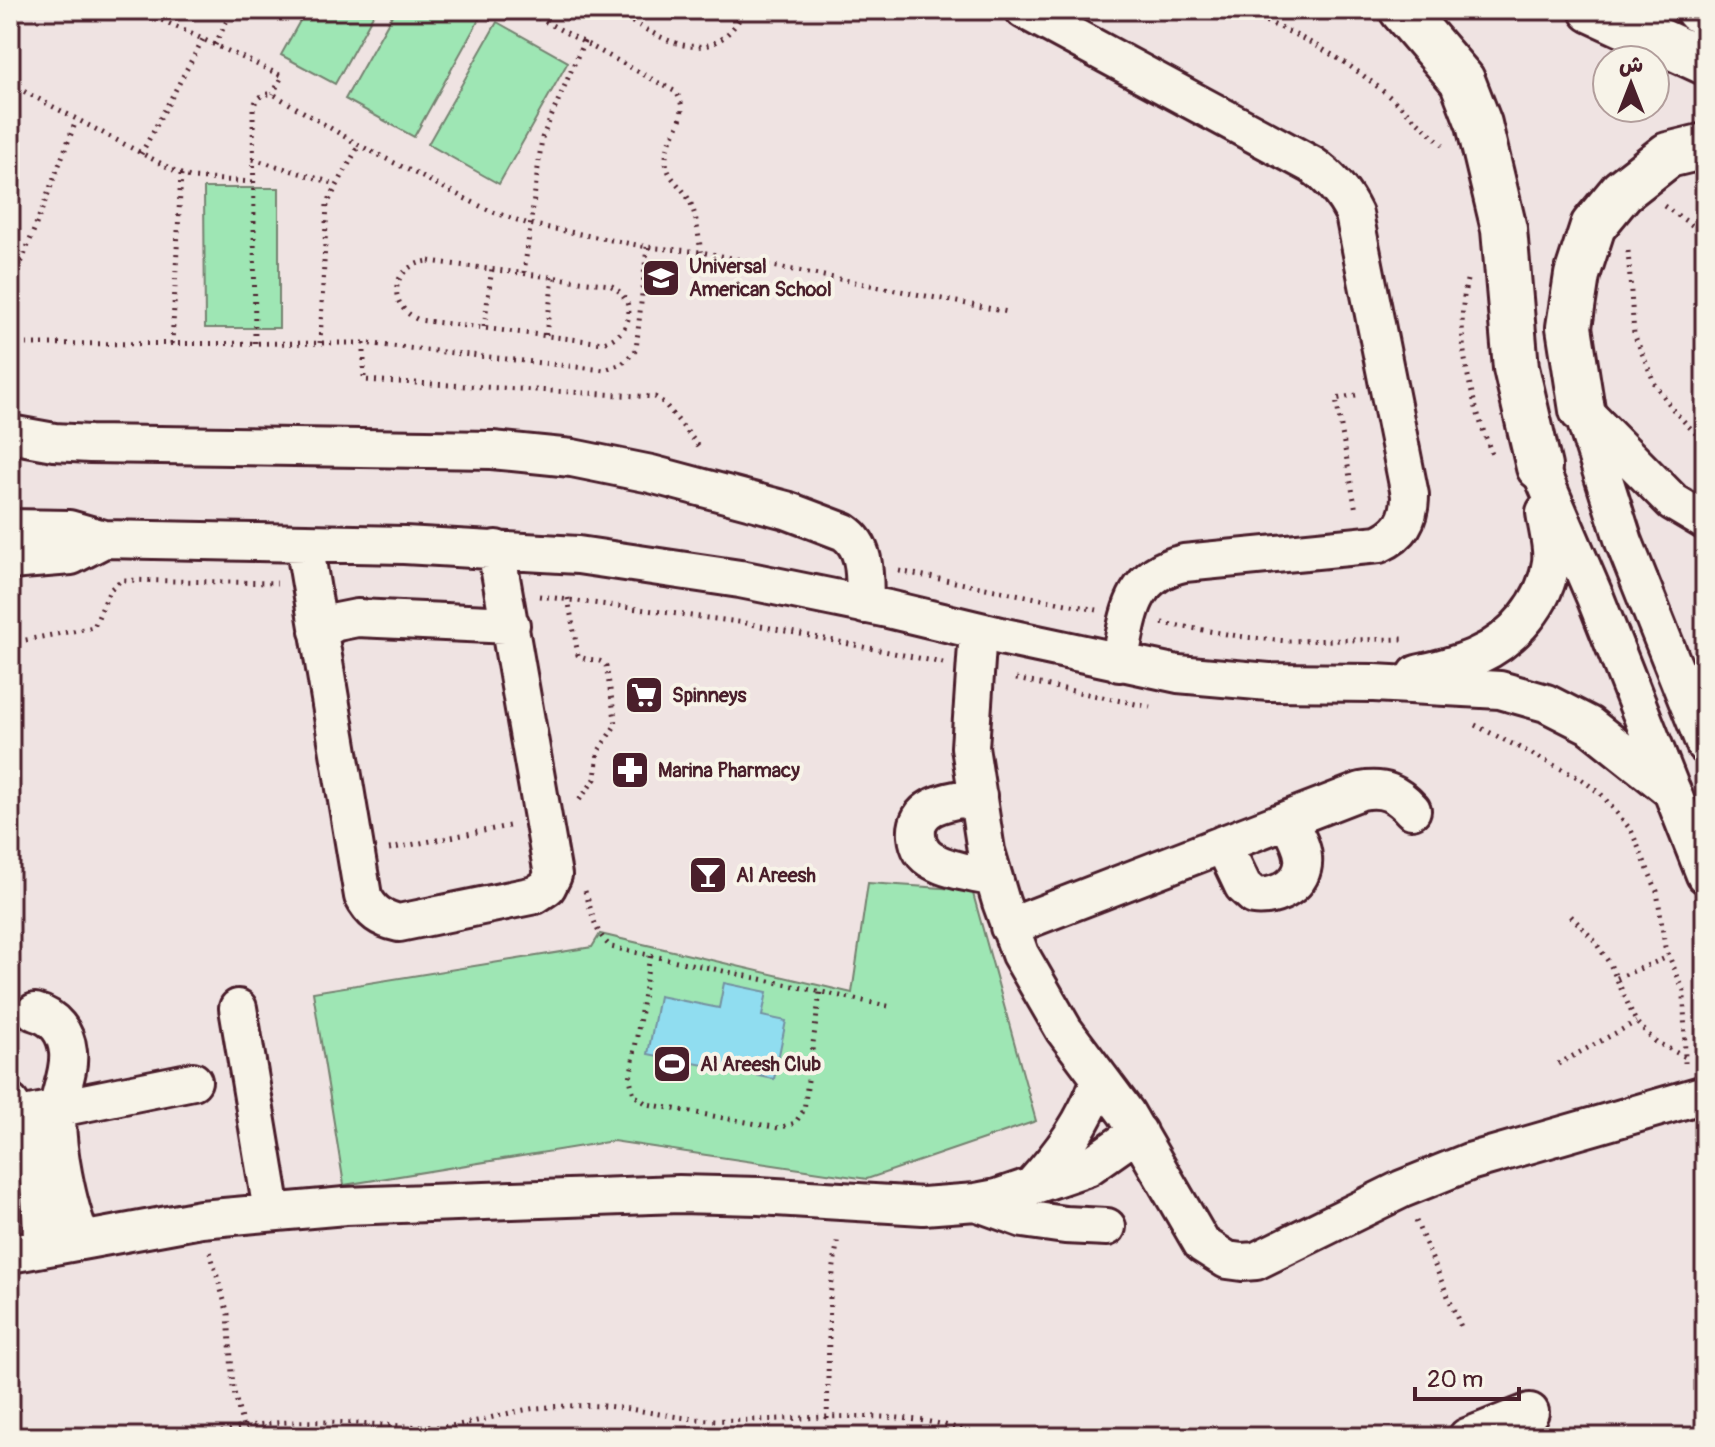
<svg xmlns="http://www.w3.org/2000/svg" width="1715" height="1447" viewBox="0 0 1715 1447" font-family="Pangolin,'Playpen Sans Arabic',sans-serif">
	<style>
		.green { fill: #9ee6b4; stroke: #748270; stroke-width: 2 }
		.water { fill: #90ddf0; stroke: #7491a1; stroke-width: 2 }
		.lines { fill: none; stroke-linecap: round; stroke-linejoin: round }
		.minor-tunnel { stroke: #cebcbd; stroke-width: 36; stroke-dasharray: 36 18; stroke-linecap: butt }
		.minor-casing { stroke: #4a1f2b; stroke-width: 42 }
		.highway-casing { stroke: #4a1f2b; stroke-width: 50 }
		.path { stroke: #4a1f2b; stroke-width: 5; stroke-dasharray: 2 6; stroke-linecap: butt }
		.minor { stroke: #f7f3e8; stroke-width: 36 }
		.highway { stroke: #f7f3e8; stroke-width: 44 }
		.labels { text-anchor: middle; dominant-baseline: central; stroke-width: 8; stroke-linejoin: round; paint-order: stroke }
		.poi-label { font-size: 20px; font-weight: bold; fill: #4a1f2b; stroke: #f7f3e8; text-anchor: start }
	</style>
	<rect width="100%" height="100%" fill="#efe3e2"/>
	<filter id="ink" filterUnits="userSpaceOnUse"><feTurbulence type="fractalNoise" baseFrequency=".0125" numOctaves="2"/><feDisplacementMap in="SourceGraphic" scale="16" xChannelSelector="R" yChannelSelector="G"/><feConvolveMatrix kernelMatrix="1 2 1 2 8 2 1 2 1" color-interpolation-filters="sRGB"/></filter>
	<g filter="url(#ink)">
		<!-- green -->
		<path class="green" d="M306 10H376L335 84 281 55Z
			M395 10H470L481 16 414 137 345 99Z
			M497 22 568 62 499 184 428 144Z
			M279 188V328H205L204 188Z
			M868 883 972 890 1036 1121 867 1179 613 1141 344 1185 313 992 592 947 600 934 852 993Z"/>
		<!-- water -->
		<path class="water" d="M724 983 767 992 762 1016 786 1021 774 1079 648 1054 659 996 719 1008Z"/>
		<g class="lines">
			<!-- minor-tunnel -->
			<path class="minor-tunnel" d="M10 1014 35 1012"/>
			<!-- minor casing -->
			<g class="minor-casing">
				<path id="minor" d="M1024 10 1312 165C1331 178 1344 193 1354 214L1410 495C1410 520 1401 534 1379 544L1184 563C1129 575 1129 617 1119 663
					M1582 410 1624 542 1705 745
					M1588 416 1673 502 1705 521
					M10 434 54 442 90 444 492 450 572 458 651 474 786 510 844 532C868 548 864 579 865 605
					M1539 467 1595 597 1705 875
					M10 528 69 529 104 539 404 545 578 555 740 579 888 609 1005 637 1178 674 1269 682 1374 683 1500 690 1546 703 1589 725 1672 791
					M304 543 363 896C371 912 381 919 399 923L535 895 547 887 553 875 496 549
					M10 561 71 556 104 539
					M318 631 337 622 357 618 511 625
					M978 631 970 747 986 851 1001 902 1020 954 1064 1030 1126 1113 1202 1244 1227 1260 1242 1262 1256 1261 1402 1189 1469 1162 1705 1094
					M1417 674C1438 669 1458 665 1477 656 1513 640 1546 602 1551 562 1553 547 1547 528 1545 512
					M978 796C954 801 914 802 917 836 918 847 923 856 933 861 950 871 974 873 993 878
					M1223 844 1243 886 1254 896C1277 899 1306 884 1303 857 1302 844 1293 831 1288 820
					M1009 927 1361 791C1384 787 1397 793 1412 810
					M238 1008 272 1211
					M35 1012C54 1017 66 1032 68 1052 70 1070 61 1089 58 1107 54 1142 68 1208 82 1240
					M10 1103C39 1144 42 1199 42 1248
					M10 1118 193 1081
					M1032 1186C1062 1153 1085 1122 1100 1079
					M976 1202 1023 1219 1065 1225 1107 1227
					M10 1254 201 1219 345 1206 679 1194 759 1196 923 1206 976 1202 997 1198 1088 1167 1138 1132
					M1467 1437 1530 1412"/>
			</g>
			<!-- highway casing -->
			<g class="highway-casing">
				<path id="highway" d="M1402 10 1462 80 1479 124 1504 229 1516 368 1539 467
					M1592 10 1705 62
					M1698 10 1705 14
					M1582 410 1569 327 1577 275 1593 226 1622 191 1668 155 1705 146"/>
			</g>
			<!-- path -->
			<path class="path" d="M140 10 282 76 273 94
				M524 10 676 92C694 120 665 133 666 161 667 178 680 184 688 198 697 213 698 235 701 252
				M611 10C660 36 709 77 745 10
				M1236 10C1287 28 1336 53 1378 87 1400 105 1421 125 1443 145
				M632 21 638 10
				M215 45 232 10
				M10 84 181 174 193 178 254 182
				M141 154 203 39
				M253 159 336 184
				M1664 206 1705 234
				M1628 251 1634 334 1655 384 1675 412 1705 443
				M429 261 610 285C639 301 633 333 603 343L419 320C384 304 392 265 429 261Z
				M524 273 542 138 584 41
				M1467 280C1453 340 1472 402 1493 457
				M10 292 76 121
				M484 327 492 268
				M546 335 553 277
				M255 343 253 109C255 99 262 93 273 94L359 145 490 211 529 224 647 247 701 252 1008 312
				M320 343 327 204 359 145
				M364 343V380L655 397 664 403 701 449
				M10 344 364 343 604 370 622 364 636 350 647 247
				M172 344 181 174
				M1356 395 1336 399 1356 511
				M899 571 1097 610
				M539 596 746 623 943 663
				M568 598 578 655C587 663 599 656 606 666L616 724 598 752 595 779 577 803
				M1162 623 1244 637 1287 641 1406 639
				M10 643 94 627 110 590 121 580 277 583
				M1016 679 1150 707
				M1475 725 1581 779 1601 794 1631 830 1657 891 1665 947 1684 991 1685 1063
				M389 849 509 826
				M585 891C593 913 593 931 611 947L892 1007
				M1571 916 1594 940 1610 964 1636 1022 1656 1042 1685 1057
				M650 956 630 1079 634 1095 647 1104 779 1128 795 1123 804 1110 820 992
				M1617 978 1668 957
				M1558 1064 1636 1022
				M1416 1221 1461 1327
				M210 1252 228 1314 233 1388 243 1427
				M827 1419 830 1296 838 1236
				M206 1437C281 1410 364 1427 442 1427 475 1424 505 1412 537 1408 559 1406 582 1405 604 1406 640 1409 676 1419 712 1420 802 1423 898 1402 983 1437"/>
			<!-- minor -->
			<use href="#minor" class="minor"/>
			<!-- highway -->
			<use href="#highway" class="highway"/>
		</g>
	</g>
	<!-- icons -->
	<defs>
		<g id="school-square" transform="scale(2)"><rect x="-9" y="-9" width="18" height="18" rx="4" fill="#4a1f2b" stroke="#f7f3e8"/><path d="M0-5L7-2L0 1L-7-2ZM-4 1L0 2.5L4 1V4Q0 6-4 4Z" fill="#fff"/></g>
		<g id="supermarket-square" transform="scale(2)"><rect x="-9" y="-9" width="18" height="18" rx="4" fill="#4a1f2b" stroke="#f7f3e8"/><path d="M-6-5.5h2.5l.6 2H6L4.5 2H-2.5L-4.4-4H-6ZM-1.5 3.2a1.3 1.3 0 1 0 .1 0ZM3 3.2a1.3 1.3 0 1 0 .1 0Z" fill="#fff"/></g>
		<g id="pharmacy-square" transform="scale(2)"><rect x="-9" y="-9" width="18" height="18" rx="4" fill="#4a1f2b" stroke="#f7f3e8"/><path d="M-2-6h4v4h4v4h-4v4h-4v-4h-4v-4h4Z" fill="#fff"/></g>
		<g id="bar-square" transform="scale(2)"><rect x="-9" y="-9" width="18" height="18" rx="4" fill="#4a1f2b" stroke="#f7f3e8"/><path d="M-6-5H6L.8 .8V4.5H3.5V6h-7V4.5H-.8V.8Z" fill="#fff"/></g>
		<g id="stadium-square" transform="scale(2)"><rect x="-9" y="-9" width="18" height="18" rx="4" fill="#4a1f2b" stroke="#f7f3e8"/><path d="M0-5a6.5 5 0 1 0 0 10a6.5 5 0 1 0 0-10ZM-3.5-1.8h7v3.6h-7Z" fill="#fff"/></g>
	</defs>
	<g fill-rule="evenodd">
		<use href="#school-square" x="661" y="278"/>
		<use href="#supermarket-square" x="644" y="695"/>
		<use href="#pharmacy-square" x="630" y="770"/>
		<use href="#bar-square" x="708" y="875"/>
		<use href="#stadium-square" x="672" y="1064"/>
	</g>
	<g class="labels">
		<!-- poi labels -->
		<g class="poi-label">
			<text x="689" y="266">Universal<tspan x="689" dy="23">American School</tspan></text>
			<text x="672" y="695">Spinneys</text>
			<text x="658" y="770">Marina Pharmacy</text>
			<text x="736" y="875">Al Areesh</text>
			<text x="700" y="1064">Al Areesh Club</text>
		</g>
	</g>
	<!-- margin -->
	<rect width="1715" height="1447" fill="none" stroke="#f7f3e8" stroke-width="40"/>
	<rect x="20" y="20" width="1675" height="1407" fill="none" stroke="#4a1f2b" stroke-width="3" filter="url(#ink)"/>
	<!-- north arrow -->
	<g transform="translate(1631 84)"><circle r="38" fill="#f7f3e8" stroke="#b29e9c" stroke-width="2"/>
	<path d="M0-6L14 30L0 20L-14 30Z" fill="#4a1f2b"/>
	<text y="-12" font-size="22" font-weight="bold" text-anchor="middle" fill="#4a1f2b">ش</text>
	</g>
	<!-- scale -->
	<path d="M1415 1387v12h104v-12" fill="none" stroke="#4a1f2b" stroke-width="4"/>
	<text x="1427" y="1387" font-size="24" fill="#4a1f2b" stroke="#f7f3e8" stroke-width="6" paint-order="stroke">20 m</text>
</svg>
